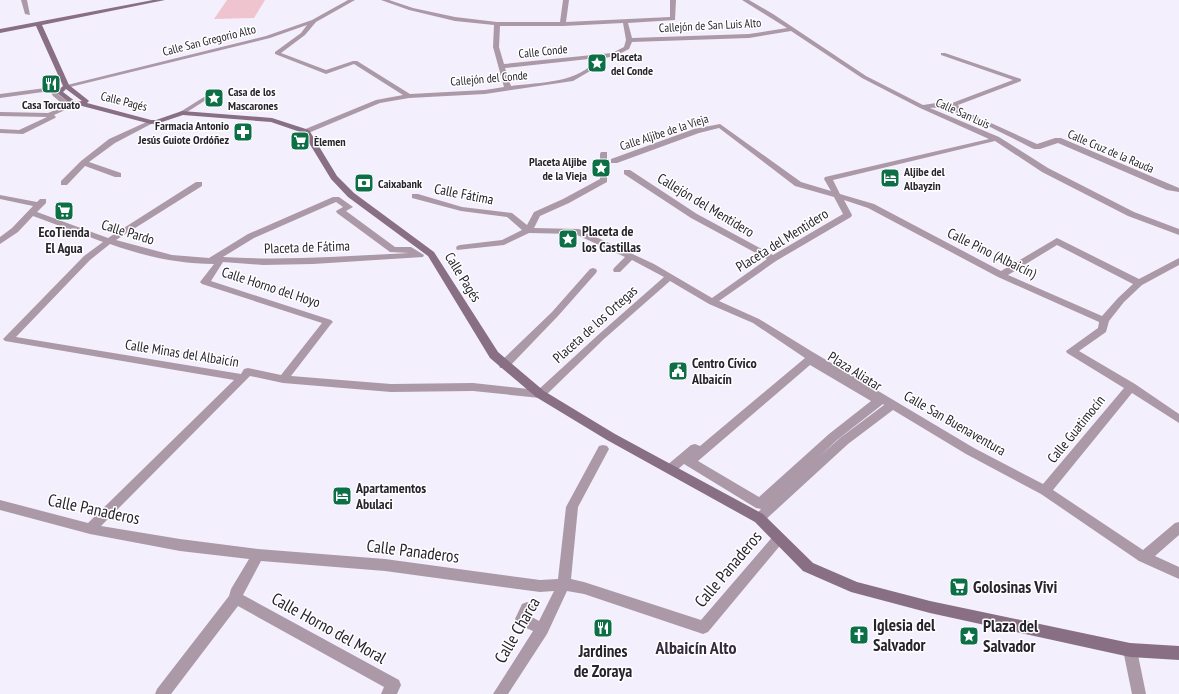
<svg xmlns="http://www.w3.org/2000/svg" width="1179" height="694" viewBox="0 0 1179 694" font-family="'PT Sans Narrow',sans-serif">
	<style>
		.green { fill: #efc4ce }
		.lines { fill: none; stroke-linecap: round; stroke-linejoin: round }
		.street { fill: #ac99a8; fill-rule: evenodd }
		.secondary { fill: #896f84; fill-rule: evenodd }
		.labels { text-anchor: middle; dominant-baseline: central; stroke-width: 3; stroke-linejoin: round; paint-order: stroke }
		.far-street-label { font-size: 12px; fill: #28242d; stroke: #fff }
		.far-poi-label { font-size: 12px; font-weight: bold; fill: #28242d; stroke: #fff; text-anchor: start }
		.street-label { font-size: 14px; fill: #28242d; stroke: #fff }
		.poi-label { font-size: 14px; font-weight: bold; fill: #28242d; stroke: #fff; text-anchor: start }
		.near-street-label { font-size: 17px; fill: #28242d; stroke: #fff }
		.near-poi-label { font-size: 17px; font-weight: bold; fill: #28242d; stroke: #fff; text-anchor: start }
		.near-neighbourhood-label { font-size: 18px; font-weight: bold; fill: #332b3d; stroke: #fff }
	</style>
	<rect width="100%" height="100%" fill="#f4effd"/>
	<!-- green -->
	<path class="green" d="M227 0H265L254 18 214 19Z"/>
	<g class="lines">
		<!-- street -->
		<path class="street" d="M21 0H27L30 15 25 14Z
			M348 0H355L316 22 305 35 281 53 326 70 353 61H357L410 94 485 90 504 87 493 47 494 25 455 21 409 10 381 0H389L413 8 455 17 497 22H560L563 0H569L566 22 670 17V0H676L675 20 628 23 632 38 749 34 787 28 742 0H749L773 14 866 76 923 105 936 103 952 107 951 104 952 103 1013 80 941 55V53H945L1021 79V81L958 105 960 109 1037 144 1055 138H1061L1179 188V192L1167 190 1058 143 1040 149H1034C1011 138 953 105 930 108L999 137 1048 168 1134 212 1179 229V235L1128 216 1042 172 995 141 833 180 840 194 874 204 1001 271 1057 238 1139 279 1179 258V265L1142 285 1124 302 1109 321 1106 332 1079 351 1135 384 1179 414V423L1132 393 1053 490 1143 550 1175 523 1179 522V535L1155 556 1179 567V579L1139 561 1041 494 966 454 893 410 848 444 763 522 759 523 755 522 753 518 761 509 756 508 684 464C678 469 674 475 666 472L664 469 666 466 691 445 695 444 700 446 805 358 753 323 709 304 670 281 604 339 544 397 540 398 473 391 391 392 283 383 250 376 101 526 180 539 258 549 385 559 540 580 558 579 566 507 599 446 603 445 607 446 609 449 578 507 571 579 584 582 701 620 775 534 779 533 783 534 785 538 783 542 708 632 703 634 584 594 567 591 547 634 508 694H493L533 631 517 624 515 619 522 604 527 602 532 604 534 608 530 616 539 621 554 591 540 592 385 571 261 561 243 595 399 680 401 685 397 694H381L384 687 238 606 171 694H155L157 689 229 596 231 589 249 559 180 551 90 534 0 510V500L88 523 234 380 5 341 3 339 5 337 84 256 103 242 33 216 18 232 0 244V237L12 228 33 206 0 199V195L37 202 40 199H46V203L37 212 108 238 196 182H202V186L116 240 172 255 209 258 248 234 333 197H339L353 207 346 211 395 247H411L424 255 423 257 313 264 263 265 223 262 211 281 331 320 333 322 331 324 291 376 391 384 473 383 538 390 598 335 664 277 632 260 620 272H614L613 270 614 268 625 257 575 234 529 233 504 245 457 250 456 248 457 246 460 245 502 240 522 230 507 217 461 211 412 198V194H418L462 207 512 213 527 225 534 212 563 199 600 179V154L601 152H607V182L569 203 540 216 534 228 579 229 654 264 712 298 767 259 691 218 624 174V170H630L697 214 773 255 843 214 834 197 795 186 719 128 699 133 617 163H611V159L694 129 720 124 801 182 831 191 824 179 825 177 989 139 920 108 862 78 791 31 749 38 632 42 629 49 615 56 605 58 597 67 573 81 485 94 409 98 380 103 306 134 302 132 303 130 376 100 403 95 354 64 326 74 275 54V52L301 33 307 25 270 38 66 88 63 86 266 36 312 20ZM623 23 626 40 624 47 612 53 504 64 499 47 500 26H563ZM598 58C578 84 540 82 511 86L505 68ZM844 200 868 208 998 277 1099 322 1098 328 1066 351 1067 353 1124 388 1043 484 974 448 811 351 759 319 719 301 776 261 851 217 852 215ZM336 202 343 207 336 211 337 213 390 252 409 253C347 256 285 261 223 257L254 238ZM110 244C144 256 178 264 214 264L200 282 202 284 322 323 281 375 248 368 244 369 241 374 16 337 90 260ZM1057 245 1133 284 1118 298 1102 316 1008 275ZM810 365 871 401 829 434 759 497 698 461ZM883 404 884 405 840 438 820 456 837 440Z
			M53 87 55 88 58 94 72 105V107L54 115 56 117 55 118 23 134 0 133V129L19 130 47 117 0 116V112L48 113 65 106 53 96 50 91 0 98V94Z
			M204 97 209 98 184 114H180V112Z
			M151 120 153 121V123L115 143 89 162 121 173V177H115L85 166 67 185H61V181L81 161 109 139Z
			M593 268 596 269 597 271 596 273 558 316 508 368H500L499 365 500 362 552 312 590 269Z
			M1130 643 1135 645 1137 650 1146 694H1132L1123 650 1125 645Z"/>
		<!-- secondary -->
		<path class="secondary" d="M153 0H165L42 25 69 85 88 100 89 101 87 103 151 120H156L182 111 272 118 309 130 337 176 354 193 434 252 498 352 544 391 615 434 763 514 813 563 857 582 930 601 1130 643 1179 646V660L1130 657 930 613 851 592 803 571 755 522 607 440 536 397 490 358 428 256 348 197 331 179 303 133 271 122 183 115 159 123 151 124 82 106 72 105 56 92 63 86 36 26 0 33V29ZM66 89 82 101 76 102 63 92Z"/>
	</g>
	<!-- icons -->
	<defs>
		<g id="sight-square" transform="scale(1)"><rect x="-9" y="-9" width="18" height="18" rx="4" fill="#0c6f45" stroke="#fff"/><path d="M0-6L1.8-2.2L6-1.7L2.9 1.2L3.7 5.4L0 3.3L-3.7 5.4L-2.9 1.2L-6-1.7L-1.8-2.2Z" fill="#fff"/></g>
		<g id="restaurant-square" transform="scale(1)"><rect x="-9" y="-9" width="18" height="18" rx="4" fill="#0c6f45" stroke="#fff"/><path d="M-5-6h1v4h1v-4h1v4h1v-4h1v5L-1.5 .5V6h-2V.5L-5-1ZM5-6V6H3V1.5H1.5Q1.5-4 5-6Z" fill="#fff"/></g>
		<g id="pharmacy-square" transform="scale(1)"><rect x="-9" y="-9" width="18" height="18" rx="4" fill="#0c6f45" stroke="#fff"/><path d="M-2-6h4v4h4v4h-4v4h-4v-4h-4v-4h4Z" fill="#fff"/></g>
		<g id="supermarket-square" transform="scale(1)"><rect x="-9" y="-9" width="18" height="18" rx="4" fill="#0c6f45" stroke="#fff"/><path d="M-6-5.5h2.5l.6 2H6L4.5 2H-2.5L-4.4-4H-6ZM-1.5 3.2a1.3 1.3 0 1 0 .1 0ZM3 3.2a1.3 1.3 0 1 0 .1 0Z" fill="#fff"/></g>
		<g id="hotel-square" transform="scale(1)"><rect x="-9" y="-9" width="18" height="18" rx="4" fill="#0c6f45" stroke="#fff"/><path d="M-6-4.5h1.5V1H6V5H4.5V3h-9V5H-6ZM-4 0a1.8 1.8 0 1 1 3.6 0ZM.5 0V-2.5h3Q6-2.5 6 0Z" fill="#fff"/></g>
		<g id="bank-square" transform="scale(1)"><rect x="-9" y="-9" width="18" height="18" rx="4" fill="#0c6f45" stroke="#fff"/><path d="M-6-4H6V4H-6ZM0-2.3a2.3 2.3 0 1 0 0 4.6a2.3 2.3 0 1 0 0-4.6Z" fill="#fff"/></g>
		<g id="civic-square" transform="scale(1)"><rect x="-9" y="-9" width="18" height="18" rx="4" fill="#0c6f45" stroke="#fff"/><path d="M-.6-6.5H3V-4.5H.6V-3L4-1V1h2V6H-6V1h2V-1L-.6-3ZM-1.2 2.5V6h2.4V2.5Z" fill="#fff"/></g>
		<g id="church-square" transform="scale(1)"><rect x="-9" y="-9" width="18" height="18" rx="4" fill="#0c6f45" stroke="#fff"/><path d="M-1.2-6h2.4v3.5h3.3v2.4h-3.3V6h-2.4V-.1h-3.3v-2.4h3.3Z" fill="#fff"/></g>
	</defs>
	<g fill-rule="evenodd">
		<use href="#sight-square" x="597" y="63"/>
		<use href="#restaurant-square" x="51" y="84"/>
		<use href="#sight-square" x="214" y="98"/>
		<use href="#pharmacy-square" x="243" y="132"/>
		<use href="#supermarket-square" x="300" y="141"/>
		<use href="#sight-square" x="601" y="168"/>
		<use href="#hotel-square" x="890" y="178"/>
		<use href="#bank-square" x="364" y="183"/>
		<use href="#supermarket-square" x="64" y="211"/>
		<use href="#sight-square" x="568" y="239"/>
		<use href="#civic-square" x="678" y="371"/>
		<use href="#hotel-square" x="342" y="496"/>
		<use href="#supermarket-square" x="959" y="587"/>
		<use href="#restaurant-square" x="603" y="628"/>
		<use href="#church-square" x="859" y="635"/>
		<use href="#sight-square" x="969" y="636"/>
	</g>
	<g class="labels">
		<!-- far-street labels -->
		<g class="far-street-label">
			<text transform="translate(710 25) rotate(-3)">Callejón de San Luis Alto</text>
			<text transform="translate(209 40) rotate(-14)">Calle San Gregorio Alto</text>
			<text transform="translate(543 51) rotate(-6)">Calle Conde</text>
			<text transform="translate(489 78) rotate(-5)">Callejón del Conde</text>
			<text transform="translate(124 101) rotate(14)">Calle Pagés</text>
			<text transform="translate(963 113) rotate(24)">Calle San Luis</text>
			<text transform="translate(664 132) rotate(-18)">Calle Aljibe de la Vieja</text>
			<text transform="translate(1111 151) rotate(23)">Calle Cruz de la Rauda</text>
		</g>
		<!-- far-poi labels -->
		<g class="far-poi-label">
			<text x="611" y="56">Placeta<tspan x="611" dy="14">del Conde</tspan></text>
			<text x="228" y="91">Casa de los<tspan x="228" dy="14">Mascarones</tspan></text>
			<text x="51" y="104" text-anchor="middle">Casa Torcuato</text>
			<text x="229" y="125" text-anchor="end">Farmacia Antonio<tspan x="229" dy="14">Jesús Guiote Ordóñez</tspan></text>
			<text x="314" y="141">Èlemen</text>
			<text x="587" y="161" text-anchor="end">Placeta Aljibe<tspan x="587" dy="14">de la Vieja</tspan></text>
			<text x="904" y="171">Aljibe del<tspan x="904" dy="14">Albayzin</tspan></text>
			<text x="378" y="183">Caixabank</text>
		</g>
		<!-- street labels -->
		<g class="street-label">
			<text transform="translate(464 194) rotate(11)">Calle Fátima</text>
			<text transform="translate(706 205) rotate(31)">Callejón del Mentidero</text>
			<text transform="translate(128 232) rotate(17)">Calle Pardo</text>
			<text transform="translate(782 240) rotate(-32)">Placeta del Mentidero</text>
			<text transform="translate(307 247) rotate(-2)">Placeta de Fátima</text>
			<text transform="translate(992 253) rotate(26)">Calle Pino (Albaicín)</text>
			<text transform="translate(463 277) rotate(58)">Calle Pagés</text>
			<text transform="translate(271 287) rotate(18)">Calle Horno del Hoyo</text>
			<text transform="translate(595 324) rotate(-42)">Placeta de los Ortegas</text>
			<text transform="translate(182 353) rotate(9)">Calle Minas del Albaicín</text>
			<text transform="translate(855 371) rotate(32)">Plaza Aliatar</text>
			<text transform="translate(955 423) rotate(30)">Calle San Buenaventura</text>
			<text transform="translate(1076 429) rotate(-51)">Calle Guatimocín</text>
		</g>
		<!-- poi labels -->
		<g class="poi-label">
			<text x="582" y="231">Placeta de<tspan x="582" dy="16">los Castillas</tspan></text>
			<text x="64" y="232" text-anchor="middle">EcoTienda<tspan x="64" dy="16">El Agua</tspan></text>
			<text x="692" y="363">Centro Cívico<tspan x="692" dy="16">Albaicín</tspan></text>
			<text x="356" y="488">Apartamentos<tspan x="356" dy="16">Abulaci</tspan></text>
		</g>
		<!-- near-street labels -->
		<g class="near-street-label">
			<text transform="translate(94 509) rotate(12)">Calle Panaderos</text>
			<text transform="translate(413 551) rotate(7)">Calle Panaderos</text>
			<text transform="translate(728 569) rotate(-50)">Calle Panaderos</text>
			<text transform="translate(329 628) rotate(29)">Calle Horno del Moral</text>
			<text transform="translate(517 630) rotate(-60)">Calle Charca</text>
		</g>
		<!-- near-poi labels -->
		<g class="near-poi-label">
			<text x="973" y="587">Golosinas Vivi</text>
			<text x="873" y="625">Iglesia del<tspan x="873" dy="20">Salvador</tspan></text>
			<text x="983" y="626">Plaza del<tspan x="983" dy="20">Salvador</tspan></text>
			<text x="603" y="651" text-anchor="middle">Jardines<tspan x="603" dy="20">de Zoraya</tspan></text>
		</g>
		<!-- near-neighbourhood labels -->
		<g class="near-neighbourhood-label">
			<text x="696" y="647">Albaicín Alto</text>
		</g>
	</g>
</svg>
